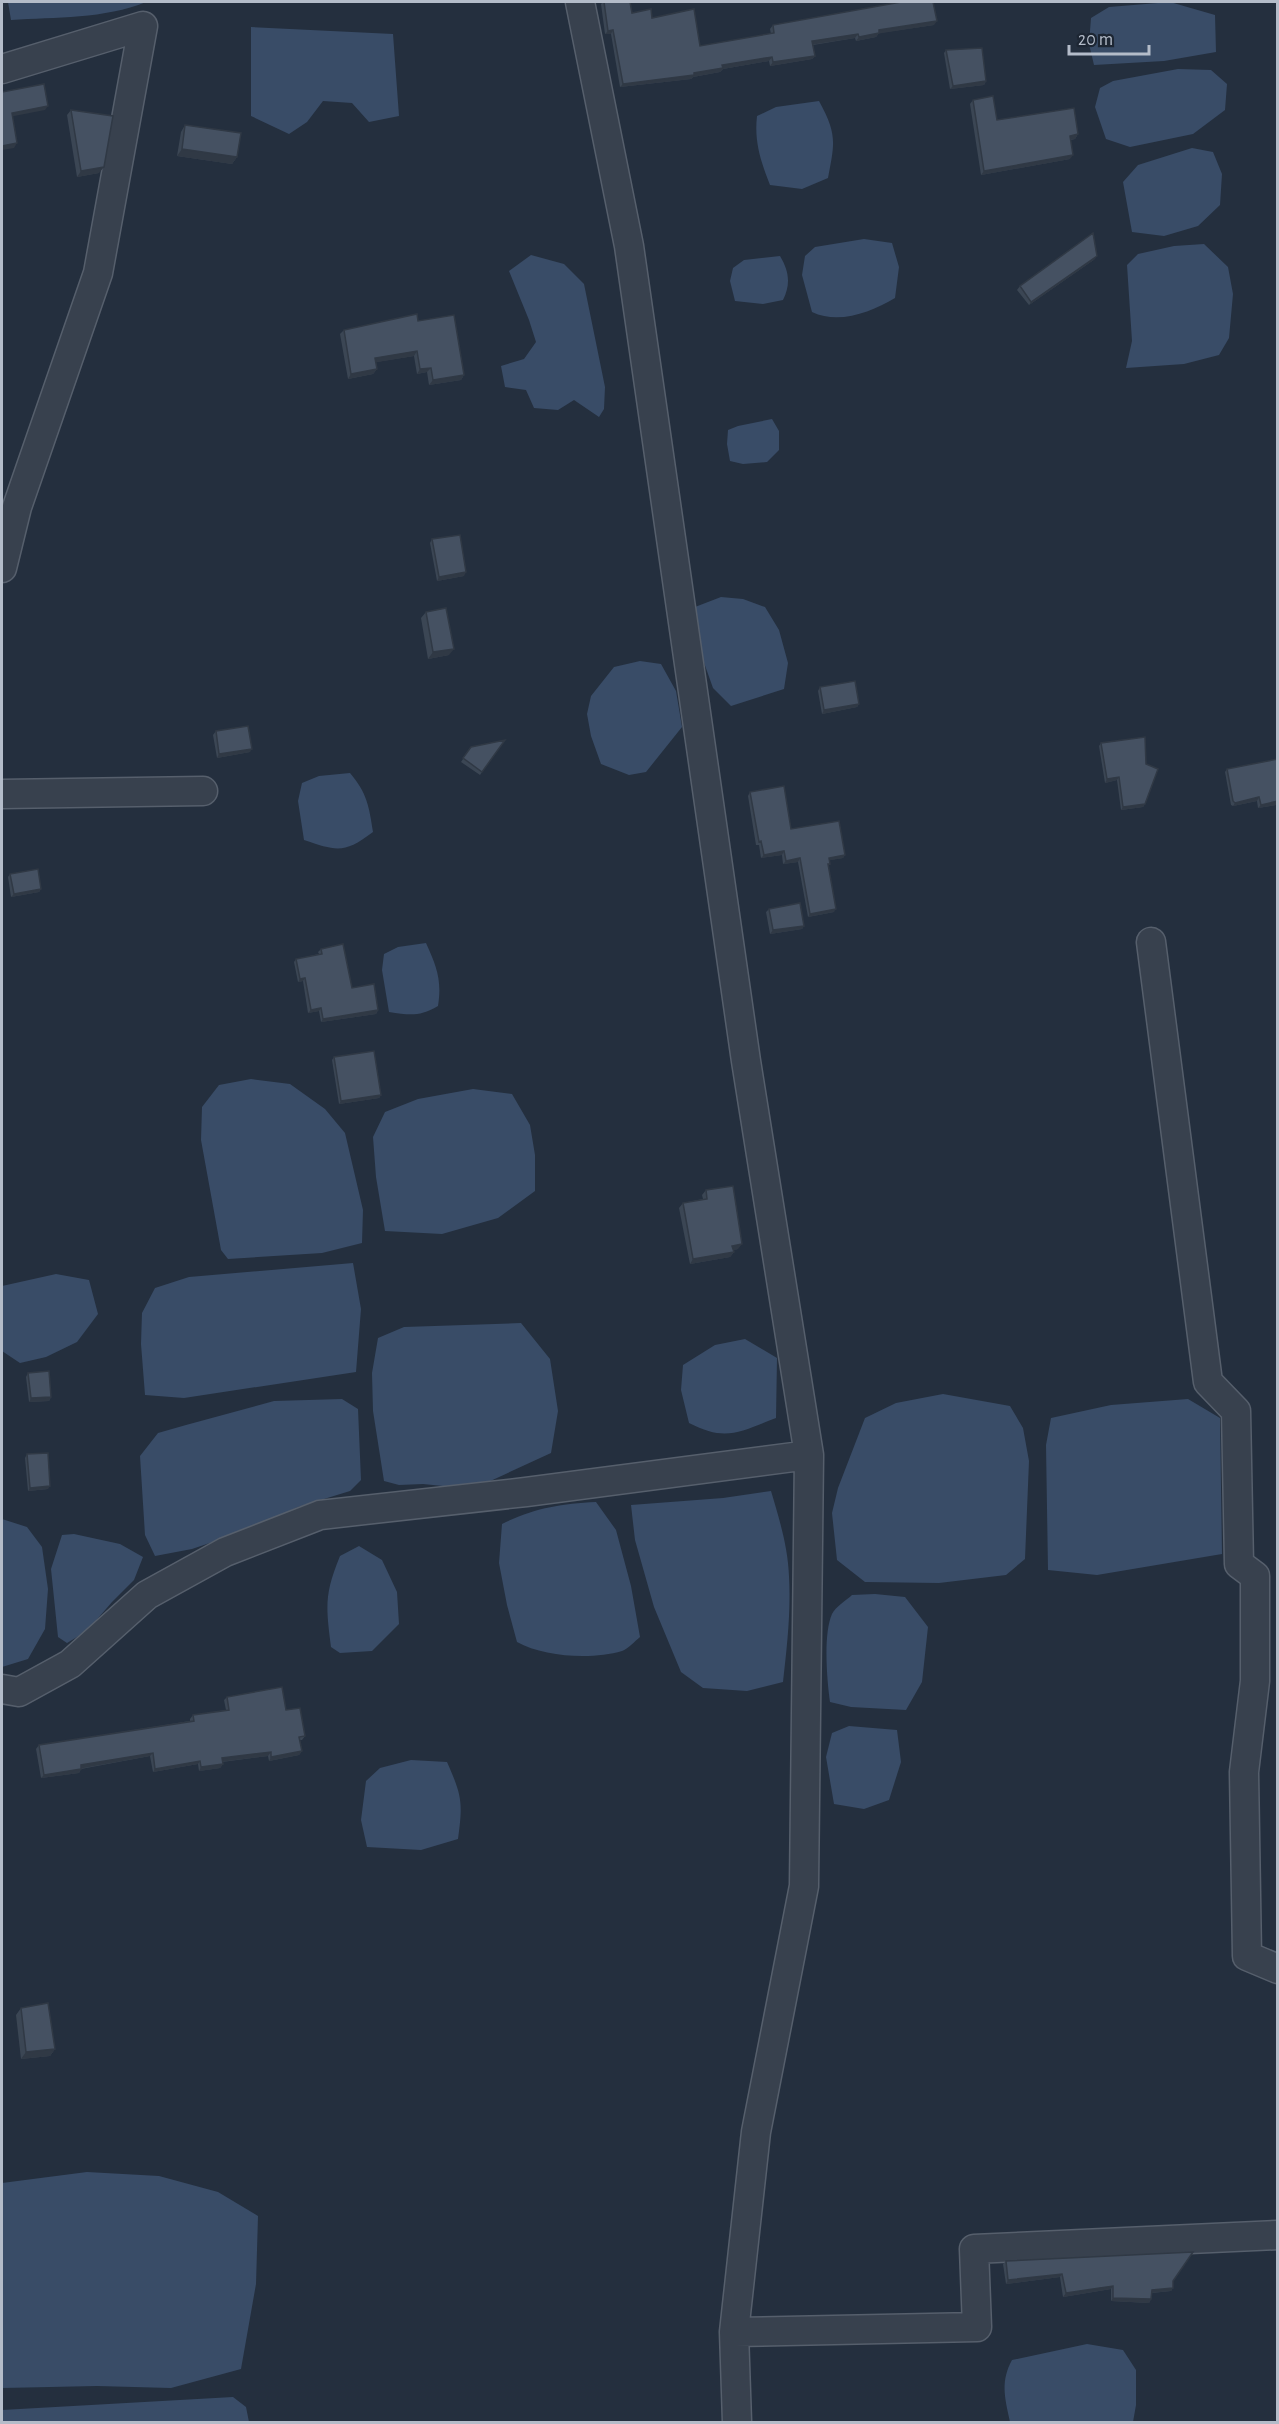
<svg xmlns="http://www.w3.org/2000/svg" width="1279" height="2424" viewBox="0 0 1279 2424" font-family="'Alegreya Sans',sans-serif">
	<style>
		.water { fill: #394c67 }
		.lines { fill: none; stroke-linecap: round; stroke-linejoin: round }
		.minor-casing { stroke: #565f6c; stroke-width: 31 }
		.minor { stroke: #38414e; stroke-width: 28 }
		.wall { fill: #3b4654 }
		.shaded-wall { fill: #303945 }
		.building { fill: #455162; stroke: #303945; stroke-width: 1.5 }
	</style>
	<rect width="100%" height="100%" fill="#242f3e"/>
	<!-- water -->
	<path class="water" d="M8 2H146C105 19 55 17 11 20Z
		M1170 2 1215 15 1216 52 1164 61 1094 65 1089 44 1091 18 1109 7Z
		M251 27 393 34 399 116 369 122 352 103 323 101 307 122 289 134 251 116Z
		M1178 69 1211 70 1227 84 1225 110 1193 134 1130 147 1106 139 1095 107 1100 88 1113 81Z
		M819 101C837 134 835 142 828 178L802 189 770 185C761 162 754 142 757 116L776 107Z
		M1192 148 1213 152 1222 174 1220 205 1198 226 1164 236 1132 232 1123 182 1138 165Z
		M864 239 892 243 899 267 895 298C871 312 839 325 812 312L802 275 805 256 815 247Z
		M1204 244 1228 267 1233 294 1229 338 1219 355 1184 364 1126 368 1132 341 1127 265 1138 254 1174 246Z
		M531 255 564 264 584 284 605 387 604 409 599 417 574 400 558 410 534 408 526 390 505 387 501 366 524 359 536 342 529 320 509 271Z
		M780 256C789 271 791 284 783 300L763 304 735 301 730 281 733 268 744 260Z
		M772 419 779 431V450L767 462 743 464 730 461 727 444 728 430 738 426Z
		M721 597 743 599 765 607 779 630 788 663 784 689 731 706 713 688 691 626 695 607Z
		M640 661 661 664 676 691 682 727 646 772 629 775 601 764 591 736 587 714 591 696 614 667Z
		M350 773C367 793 369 806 373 832 344 854 337 851 304 840L298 801 302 783 319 776Z
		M426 943C437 967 442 981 438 1006 419 1017 410 1015 389 1012L382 970 384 954 398 947Z
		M251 1079 290 1084 325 1109 345 1133 363 1210 362 1243 322 1253 228 1259 221 1250 201 1140 202 1107 219 1085Z
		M473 1089 512 1094 530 1125 535 1155V1191L498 1218 442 1234 385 1231 376 1177 373 1137 385 1112 418 1099Z
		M353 1263 361 1309 356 1372 184 1398 145 1395 141 1344 142 1313 155 1288 189 1277Z
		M56 1274 89 1280 98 1314 77 1342 46 1357 20 1363 2 1351V1286Z
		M521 1323 550 1359 558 1411 551 1453 473 1489 423 1484 399 1485 384 1481 373 1411 372 1373 378 1338 404 1327Z
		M745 1339 777 1358 776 1418C739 1432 726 1442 689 1423L681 1390 683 1365 715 1345Z
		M943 1394 1010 1406 1023 1428 1029 1461 1025 1559 1006 1575 939 1583 865 1582 837 1560 832 1513 838 1488 865 1418 896 1403Z
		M342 1399 358 1409 361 1480 350 1491 298 1507 248 1530 192 1549 155 1556 145 1535 140 1456 158 1433 186 1425 274 1401Z
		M1188 1399 1220 1418 1222 1554 1097 1575 1048 1570 1046 1445 1051 1418 1111 1405Z
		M771 1491C779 1518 788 1547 789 1576 791 1612 787 1647 783 1682L747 1691 703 1688 681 1672 654 1607 635 1540 631 1505 723 1498Z
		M596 1502 616 1530 631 1586 640 1637C635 1641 628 1649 622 1651 592 1660 544 1657 517 1642L507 1605 499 1563 502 1524C534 1508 560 1504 596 1502Z
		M2 1519 27 1527 42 1547 48 1589 45 1629 28 1659 2 1667Z
		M74 1534 120 1544 143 1557 134 1580 112 1602 87 1631 67 1643 58 1637 51 1569 62 1535Z
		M359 1546 382 1560 397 1592 399 1624 372 1651 340 1653 331 1647C326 1607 324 1595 340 1556Z
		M875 1594 905 1597 928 1627 922 1682 906 1710 851 1707 830 1702C827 1681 823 1634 832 1614 835 1607 847 1600 852 1595Z
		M849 1726 897 1730 901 1762 889 1800 864 1809 834 1804 826 1757 832 1733Z
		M411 1760 447 1762C462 1796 463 1802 458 1839L421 1850 367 1847 361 1820 366 1781 380 1768Z
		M87 2172 159 2176 218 2192 258 2216 256 2284 241 2369 171 2388 97 2386 2 2388V2183Z
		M1087 2344 1123 2350 1136 2370V2405L1133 2422H1010C1005 2399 1000 2382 1012 2360Z
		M233 2397 246 2407 249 2422H2V2410Z"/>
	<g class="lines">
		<!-- minor casing -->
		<g class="minor-casing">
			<path id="minor" d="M580 2 629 246 746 1061 809 1455 804 1886 756 2132 734 2332 737 2422
				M2 69 143 26 98 273 17 507 2 568
				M2 794 203 791
				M1151 942 1208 1382 1236 1411 1239 1564 1255 1576V1681L1244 1772 1247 1956 1278 1969
				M2 1689 19 1692 70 1664 147 1595 225 1552 320 1515 526 1492 809 1455
				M734 2332 977 2327 974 2249 1278 2235"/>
		</g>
		<!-- minor -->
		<use href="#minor" class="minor"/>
	</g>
	<!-- wall -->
	<path class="wall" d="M603 2H630L632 13 652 18 700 46 771 34 770 29 773 25H934L879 33 876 37 856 41 855 38 813 45 815 56 812 59 770 66 769 61 723 69 720 72 693 77 691 79 620 87 611 34H605L601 4Z
		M946 50 986 81 984 85 950 89 944 53Z
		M973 100 997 120 1078 134 1075 139 1071 140 1070 159 981 175 970 104Z
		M71 110 99 173 77 177 67 115Z
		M185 125 237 157 232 164 177 156 181 132Z
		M1095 259 1029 305 1017 290 1020 286Z
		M418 321 464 375 461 380 429 385 427 372 417 374 414 356 376 362 377 369 373 374 348 379 340 334 344 330Z
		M432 539 464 576 437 581 430 543Z
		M426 612 449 655 428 659 421 618Z
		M820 687 859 704 857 707 822 714 818 691Z
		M216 731 250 752 217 758 213 735Z
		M505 740 480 775 461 762 471 747Z
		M1101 743 1145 804 1143 807 1121 810 1117 780 1105 783 1099 746Z
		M1278 759V810L1276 805 1258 808 1257 801 1233 806 1231 805 1225 772 1227 769Z
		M750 792 791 829 845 855 843 858 829 860 830 864 828 866 834 912 808 917 798 862 783 864 782 855 761 858 759 845H756L748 796Z
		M10 874 41 889 39 892 11 897 8 877Z
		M769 909 804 926 802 929 770 934 766 912Z
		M321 949 352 988 378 1010 376 1014 321 1022 319 1011 308 1013 303 981 298 982 294 962 296 959 319 954 318 952Z
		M334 1057 381 1095 379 1098 339 1104 332 1060Z
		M706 1190 738 1249 733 1250 734 1252 730 1257 690 1264 679 1208 683 1203 703 1199 702 1195Z
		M28 1373 51 1397 49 1401 29 1402 26 1377Z
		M27 1454 48 1489 28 1491 25 1458Z
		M227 1697 286 1710 305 1736 302 1740H300L302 1751 299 1755 269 1761 268 1756 222 1762 223 1764 220 1768 199 1771 198 1764 153 1772 150 1756 81 1769 79 1773 41 1778 36 1749 39 1745 190 1721V1719L193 1715 226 1710 224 1700Z
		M21 2008 55 2049 50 2056 21 2059 16 2015Z
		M1006 2261 1173 2281V2288L1171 2291 1152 2293 1151 2299 1149 2303 1111 2301V2289L1063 2297 1060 2277 1006 2284 1003 2264Z"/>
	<!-- shaded-wall -->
	<path class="shaded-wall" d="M937 21 934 25 876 34 879 30Z
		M613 30 611 34H605L608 31Z
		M879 33 876 37 856 41 859 37Z
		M858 34 855 38 810 45 812 41Z
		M815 56 812 59 770 66 773 62Z
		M772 57 769 61 723 69 720 72 693 77 691 79 620 87 623 84 694 73 722 65Z
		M986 81 984 85 950 89 953 86Z
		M48 106 45 110 9 117 12 113Z
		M1078 134 1075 139 1067 140 1070 136Z
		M17 143 14 148 2 150V146Z
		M182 149 237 157 232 164 177 156Z
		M1073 155 1070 159 981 175 984 171Z
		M104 167 99 173 77 177 81 171Z
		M1097 256 1095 259 1029 305 1031 302Z
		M417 351 414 356 372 363 375 358Z
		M431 368 427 372 417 374 420 369Z
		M377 369 373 374 348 379 351 374Z
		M464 375 461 380 429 385 433 380Z
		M466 572 464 576 437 581 439 577Z
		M454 649 449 655 428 659 433 652Z
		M859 704 857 707 822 714 824 710Z
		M252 749 250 752 217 758 219 754Z
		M1119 777 1117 780 1105 783 1107 779Z
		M1259 797 1257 801 1233 806 1235 803Z
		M1278 801 1276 805 1258 808 1261 805Z
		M1145 804 1143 807 1121 810 1123 807Z
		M784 851 782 855 761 858 764 855Z
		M845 855 843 858 826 861 829 858Z
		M800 858 798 862 783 864 786 861Z
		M41 889 39 892 11 897 14 894Z
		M836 909 834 912 808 917 810 914Z
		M804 926 802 929 770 934 773 930Z
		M305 978 303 981 298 982 300 979Z
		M321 1008 319 1011 308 1013 311 1010Z
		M378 1010 376 1014 321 1022 323 1019Z
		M381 1095 379 1098 339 1104 341 1101Z
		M742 1244 738 1249 729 1251 732 1246Z
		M734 1252 730 1257 690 1264 693 1259Z
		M51 1397 49 1401 29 1402 31 1398Z
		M50 1486 48 1489 28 1491 30 1488Z
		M302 1751 299 1755 269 1761 271 1757Z
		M271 1752 268 1756 219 1762 222 1758Z
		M153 1753 150 1756 78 1769 81 1765Z
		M200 1761 198 1764 153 1772 155 1769Z
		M223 1764 220 1768 199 1771 201 1767Z
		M81 1769 79 1773 41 1778 44 1775Z
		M55 2049 50 2056 21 2059 26 2052Z
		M1062 2274 1060 2277 1006 2284 1008 2280Z
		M1113 2286 1111 2289 1063 2297 1066 2293Z
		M1173 2288 1171 2291 1150 2293 1152 2290Z
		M1113 2298 1151 2299 1149 2303 1111 2301Z"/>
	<!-- building -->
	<path class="building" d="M604 2H630L632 13 651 9 652 18 694 9 700 46 774 33 773 25 901 2H933L937 21 879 30V33L859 37 858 34 812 41 815 56 773 62 772 57 722 65 723 68 694 73V75L623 84 613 30 608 31Z
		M982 48 986 81 953 86 946 50Z
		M44 84 48 106 12 113 17 143 2 146V92Z
		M993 96 997 120 1074 108 1078 134 1070 136 1073 155 984 171 973 100Z
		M71 110 113 116 104 167 81 171Z
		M185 125 241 133 237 157 182 149Z
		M1093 233 1097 256 1031 302 1020 286Z
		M417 314 418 321 454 315 464 375 433 380 431 368 420 369 417 351 375 358 377 369 351 374 344 330Z
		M460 535 466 572 439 577 432 539Z
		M446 608 454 649 433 652 426 612Z
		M855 681 859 704 824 710 820 687Z
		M248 726 252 749 219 754 216 731Z
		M1145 737 1146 764 1158 769 1145 804 1123 807 1119 777 1107 779 1101 743Z
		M505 740 482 772 463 758 471 747Z
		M1278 759V801L1261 805 1259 797 1235 803 1233 801 1227 769Z
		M784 786 791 829 839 821 845 855 829 858 830 864H828L836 909 810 914 800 858 786 861 784 851 764 855 761 841 759 842 750 792Z
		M38 869 41 889 14 894 10 874Z
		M800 903 804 926 773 930 769 909Z
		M343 944 352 988 374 984 378 1010 323 1019 321 1008 311 1010 305 978 300 979 296 959 322 954 321 949Z
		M374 1051 381 1095 341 1101 334 1057Z
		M733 1186 742 1244 732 1246 734 1252 693 1259 683 1203 707 1199 706 1190Z
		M49 1371 51 1397 31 1398 28 1373Z
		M48 1453 50 1486 30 1488 27 1454Z
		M282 1687 286 1710 300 1708 305 1736 299 1737 302 1751 271 1757V1752L222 1758 223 1764 201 1767 200 1761 155 1769 153 1753 81 1765V1769L44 1775 39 1745 194 1721 193 1715 229 1710 227 1697Z
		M48 2003 55 2049 26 2052 21 2008Z
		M1193 2252 1173 2281V2288L1152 2290 1151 2299 1113 2298V2286L1066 2293 1062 2274 1008 2280 1006 2261Z"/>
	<!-- border -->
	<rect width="1279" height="2424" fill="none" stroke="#b4bcc9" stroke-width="6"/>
	<!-- scale -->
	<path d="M1069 45v9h80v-9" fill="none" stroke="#b4bcc9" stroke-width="3"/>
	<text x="1078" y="45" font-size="18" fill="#b4bcc9" stroke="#1d2633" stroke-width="4.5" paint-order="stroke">20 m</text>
</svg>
